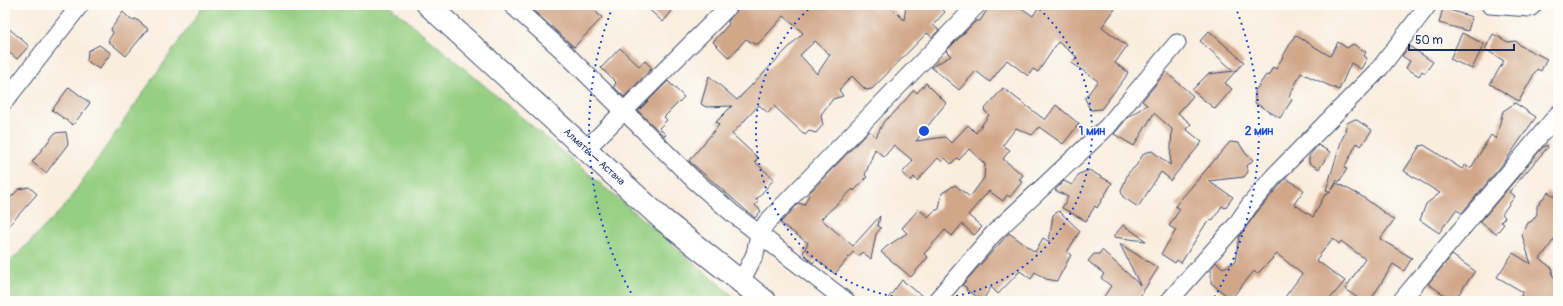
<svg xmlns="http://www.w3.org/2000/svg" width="1563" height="306" viewBox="0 0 1563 306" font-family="Pangolin,sans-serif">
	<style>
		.green { fill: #96cf83; stroke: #587f70 }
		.building { fill: #d1a789; fill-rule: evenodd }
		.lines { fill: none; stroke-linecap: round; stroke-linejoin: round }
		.street-casing { stroke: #3c4c71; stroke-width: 19 }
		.highway-casing { stroke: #3c4c71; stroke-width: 24 }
		.street { stroke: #fff; stroke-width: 17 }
		.highway { stroke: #fff; stroke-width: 22 }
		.ring { fill: none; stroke: #1d4ed8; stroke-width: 2; stroke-dasharray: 2 4 }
		.labels { text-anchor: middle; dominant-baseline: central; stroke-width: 3; stroke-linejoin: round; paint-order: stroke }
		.street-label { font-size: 10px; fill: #1b2f5e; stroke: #fdfcf7 }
		.centre { fill: #1d4ed8; stroke: #fdfcf7; stroke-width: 2 }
		.ring-label { font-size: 12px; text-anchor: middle; font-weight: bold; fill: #1d4ed8; stroke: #fdfcf7; stroke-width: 3; stroke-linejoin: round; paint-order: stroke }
	</style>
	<rect width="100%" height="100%" fill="#fdfcf7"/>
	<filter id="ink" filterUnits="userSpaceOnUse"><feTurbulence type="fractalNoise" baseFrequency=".025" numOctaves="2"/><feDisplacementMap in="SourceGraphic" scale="8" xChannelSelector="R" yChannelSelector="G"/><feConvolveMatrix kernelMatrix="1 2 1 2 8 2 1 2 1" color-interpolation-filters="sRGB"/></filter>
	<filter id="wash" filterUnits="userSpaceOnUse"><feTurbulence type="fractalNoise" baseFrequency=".012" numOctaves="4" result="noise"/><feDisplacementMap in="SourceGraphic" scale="16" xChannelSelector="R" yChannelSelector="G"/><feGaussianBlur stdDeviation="0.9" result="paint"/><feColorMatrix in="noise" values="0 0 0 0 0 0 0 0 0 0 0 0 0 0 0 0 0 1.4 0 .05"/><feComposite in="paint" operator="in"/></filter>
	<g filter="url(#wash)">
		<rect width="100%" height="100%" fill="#f9edde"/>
		<!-- green -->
		<path class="green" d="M204 5H389L739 301H5V267L65 206Z"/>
		<g id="blocks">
			<!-- building -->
			<path class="building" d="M527 5H589L602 18 574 47Z
				M644 5H665L672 11 663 22Z
				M741 5H889L904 20 906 5H938L945 12 933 25 939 30 932 37 927 33 872 89 866 90 852 76 839 90 843 96 833 99 822 113 821 116 823 125 816 133 809 131 805 135 774 106 768 113 759 105 732 134 758 158 755 162 774 179 756 200 758 202 755 205 761 211 755 218 689 161 719 125 716 122 732 106 706 107 701 104 709 76 737 100 803 33 784 16 758 44H754L746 39 729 58 713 42 729 24 728 21ZM815 41 830 55 817 74 800 55Z
				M990 5H1017L1033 16 1040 5H1118L1102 27 1127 46 1115 63 1128 72 1125 78 1101 109 1090 110 1085 98 1098 81 1072 63 1077 57 1058 42 1038 72 1033 69 1028 76 1007 60 990 82 976 71 959 90 931 67 951 56 946 51 976 21H980Z
				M1443 8 1472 17 1468 31 1439 23Z
				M123 12 131 20 136 19 148 29 126 56 108 41 113 33 111 29Z
				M5 25 29 46 17 59 5 49Z
				M1209 31 1244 62 1225 83 1232 89 1215 109 1192 90 1208 74 1234 71 1200 41Z
				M1462 33 1484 44 1472 69 1450 59Z
				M1493 34 1508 42 1516 41 1521 46 1547 59 1541 71 1537 69 1519 101 1490 84 1504 61 1485 49Z
				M1295 35 1330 56 1338 42 1347 48 1353 44 1366 52 1364 56 1367 58 1361 69 1351 63 1339 90 1301 73 1289 97 1292 100 1280 118 1255 103V91L1266 75 1268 76 1273 67 1276 69Z
				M99 45 111 53 99 69 87 61 88 51Z
				M1409 46 1433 62 1425 73 1422 71 1419 76 1406 68 1410 61 1402 56Z
				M620 48 639 66 645 61 652 68 624 97 614 87 616 82 601 68Z
				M1166 72 1193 96 1178 113 1191 124 1186 129 1202 142 1170 181V179L1161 172 1138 207 1123 197 1121 191 1128 173 1136 166 1144 153 1152 151 1170 165 1172 129 1154 113 1134 146 1114 134 1128 117 1147 105 1142 101Z
				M668 81 684 97 664 117 667 120 659 128 666 135 664 136 638 111Z
				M926 83 946 103 916 141 945 137 951 143 968 125 976 133 989 115 984 110 1003 88 1045 120 1056 105 1079 124 1063 144 1039 127 1032 135 1016 128 1003 145 1010 150 1003 159 1023 175 1019 180 1022 182 1010 197 1007 195 1003 201 989 191 968 215 982 227 974 235 962 224 952 236 945 230 924 254 928 257 911 277 881 252 886 247 907 233 902 228 919 209 928 217 934 211 939 209 942 193 955 185 970 197 984 178 985 164 969 149 959 160 957 158 951 164 945 158 942 162 938 158 917 181 914 177 911 181 902 173 913 161 894 145 884 157 875 149 865 175 867 177 854 191 853 189 821 219 853 246 880 216 878 226 881 228 876 234 871 259 862 252 859 256 853 252 835 274 816 259 813 263 803 253 808 243 780 223 799 203 804 205 810 192 869 131 876 137 884 121 893 114 914 90 917 93Z
				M69 87 90 103 73 125 52 110Z
				M1515 103 1536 117 1506 160 1462 213 1456 210 1439 233 1420 220 1426 204 1440 193 1404 171 1420 146 1424 145 1462 169 1465 165 1471 168 1491 135 1496 139 1503 111Z
				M1355 119 1372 130 1361 146 1357 143 1344 168 1347 169 1339 182 1337 180 1332 190 1337 183 1363 197 1394 220 1380 239 1412 258 1404 271 1393 264 1370 301H1362L1345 289 1365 259 1341 241 1339 244 1333 238 1316 260 1345 281 1328 301H1282L1302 274 1277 254 1257 274 1254 271 1231 299 1211 283V268L1216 262 1223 268 1235 262 1239 237 1257 212 1286 178 1304 190 1294 204 1313 217 1324 196 1331 192 1326 190 1342 139 1346 131 1345 130 1347 123Z
				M66 132 68 144 46 173 32 162 55 133Z
				M1230 142 1239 143 1246 154 1253 160 1247 166 1248 172 1244 177 1208 181 1233 197 1225 208 1222 206 1212 221 1210 220 1205 225 1181 263 1177 260 1175 263 1161 254 1176 230 1169 226 1180 209 1175 206Z
				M1318 145 1330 152 1319 169 1309 163V156Z
				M1547 145 1548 147 1509 192 1515 196 1502 214 1505 217 1501 222 1504 224 1496 234 1480 222 1542 148Z
				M1089 170 1112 183 1097 208 1095 206 1086 221 1062 208 1068 197 1055 190 1064 181 1072 185 1079 174Z
				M29 187 37 194 5 230V203L19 189Z
				M1548 192 1558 199V234L1540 259 1553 269 1552 275 1558 279V301H1518L1523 292 1497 277 1513 253 1531 264 1522 235 1528 223 1532 221 1537 214V206Z
				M1059 211 1080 231 1067 252 1071 255 1057 281 1046 279 1035 272 1031 279 1020 271 998 294 991 287 983 300 966 290 967 288 962 285 1009 233 1035 252 1043 238 1049 242 1053 215Z
				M1123 225 1132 231 1146 241 1113 237Z
				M1120 244 1158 268 1137 301H1101L1111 286 1101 278 1104 274 1088 261 1094 254H1099L1102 250 1140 285Z
				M1452 255 1475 271 1454 301 1428 284Z
				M902 280 926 299V301H886Z"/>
		</g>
	</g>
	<g filter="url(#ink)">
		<use href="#blocks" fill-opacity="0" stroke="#3c4c71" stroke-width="1"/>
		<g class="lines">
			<!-- street casing -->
			<g class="street-casing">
				<path id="street" d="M512 5 562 50 694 180 732 213 846 301
					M1490 5 1530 8 1533 5
					M5 101 80 5
					M586 149 730 5
					M741 282 755 254 759 234 767 222 977 5
					M936 301 994 233 1107 127 1177 43
					M1169 301 1236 225 1249 206 1274 176 1380 68 1428 5
					M1401 301 1558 114"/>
			</g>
			<!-- highway casing -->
			<g class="highway-casing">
				<g id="highway">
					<path id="s1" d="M428 5 662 219 765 301"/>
				</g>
			</g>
			<!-- street -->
			<use href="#street" class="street"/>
			<!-- highway -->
			<use href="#highway" class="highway"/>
		</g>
	</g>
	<!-- distance rings -->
	<g class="ring">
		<path d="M1035 5A168 168 0 1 1 813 5"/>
		<path d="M634 298A335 335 0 0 1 613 6M1235 6A335 335 0 0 1 1214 298"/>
	</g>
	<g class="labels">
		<!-- street labels -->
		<g class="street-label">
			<text stroke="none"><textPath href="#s1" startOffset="225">Алматы — Астана</textPath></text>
		</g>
	</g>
	<circle cx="924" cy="131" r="6" class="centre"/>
	<g class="ring-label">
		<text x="1092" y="135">1 мин</text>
		<text x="1259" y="135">2 мин</text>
	</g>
	<!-- margin -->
	<rect width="1563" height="306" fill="none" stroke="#fdfcf7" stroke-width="20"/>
	<!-- scale -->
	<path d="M1409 44v6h105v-6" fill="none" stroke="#1b2f5e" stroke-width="2"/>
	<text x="1415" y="44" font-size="12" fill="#1b2f5e" stroke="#fdfcf7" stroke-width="3" paint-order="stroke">50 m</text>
</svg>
